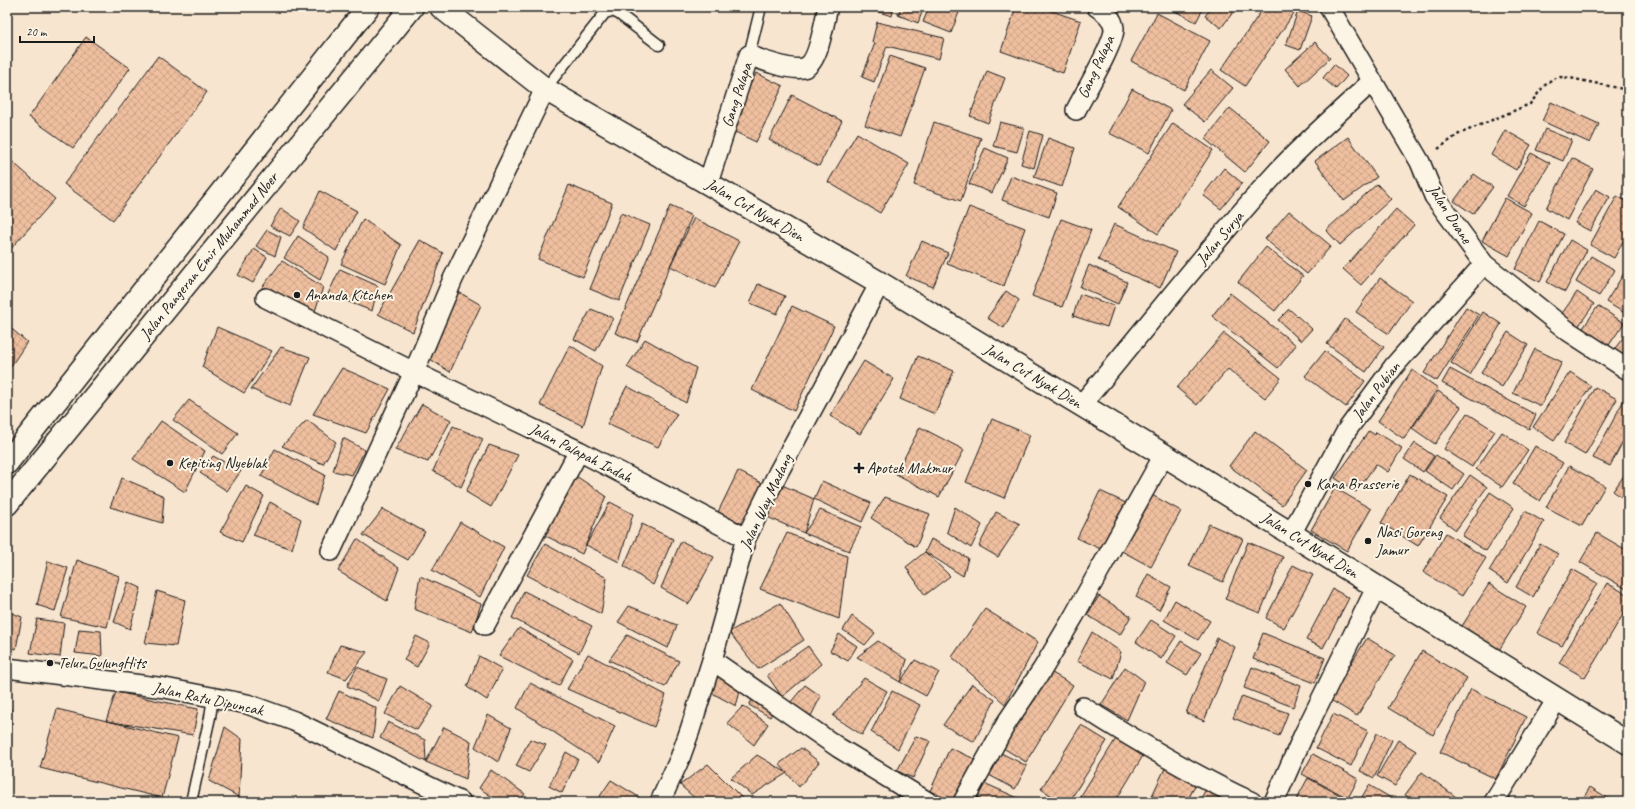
<svg xmlns="http://www.w3.org/2000/svg" width="1635" height="809" viewBox="0 0 1635 809" font-family="Caveat,sans-serif">
	<style>
		.building { fill: url(#building-cross-hatch); stroke: #1c1c1c }
		.lines { fill: none; stroke-linecap: round; stroke-linejoin: round }
		.lane-casing { stroke: #1c1c1c; stroke-width: 13 }
		.street-casing { stroke: #1c1c1c; stroke-width: 22 }
		.secondary-casing { stroke: #1c1c1c; stroke-width: 25 }
		.path { stroke: #1c1c1c; stroke-width: 2.5; stroke-dasharray: 3 3; stroke-linecap: butt }
		.lane { stroke: #fcf5e5; stroke-width: 10 }
		.street { stroke: #fcf5e5; stroke-width: 19 }
		.secondary { stroke: #fcf5e5; stroke-width: 22 }
		.poi-dot { fill: #1c1c1c; stroke: #fcf5e5; stroke-width: 1.5 }
		.labels { text-anchor: middle; dominant-baseline: central; stroke-width: 4; stroke-linejoin: round; paint-order: stroke }
		.street-label { font-size: 16px; fill: #1c1c1c; stroke: #fcf5e5 }
		.poi-label { font-size: 16px; fill: #1c1c1c; stroke: #fcf5e5; text-anchor: start }
	</style>
	<defs>
		<pattern id="building-cross-hatch" width="8" height="8" patternUnits="userSpaceOnUse"><rect width="8" height="8" fill="#efbf9f"/><path d="M0 0l8 8M0 8l8-8" fill="none" stroke="#cca488"/></pattern>
	</defs>
	<rect width="100%" height="100%" fill="#f8e5d0"/>
	<filter id="ink" filterUnits="userSpaceOnUse"><feTurbulence type="fractalNoise" baseFrequency=".025" numOctaves="2"/><feDisplacementMap in="SourceGraphic" scale="8" xChannelSelector="R" yChannelSelector="G"/><feConvolveMatrix kernelMatrix="1 2 1 2 8 2 1 2 1" color-interpolation-filters="sRGB"/></filter>
	<g filter="url(#ink)">
		<!-- building -->
		<path class="building" d="M862 7H894L892 16Z
			M901 7H924L918 23 898 15Z
			M929 7H961L951 33 923 22Z
			M1016 7H1040L1081 21 1063 73 1001 51Z
			M1167 7H1204L1196 22Z
			M1212 7H1237L1221 28 1205 16Z
			M1264 7H1298L1245 86 1221 70Z
			M1298 11 1312 16 1300 50 1286 45Z
			M1157 13 1210 41 1184 90 1131 61Z
			M877 22 944 38 939 59 887 46 874 82 862 77 875 43 872 42Z
			M86 37 130 68 73 148 29 117Z
			M1315 42 1330 58 1300 86 1285 69Z
			M158 56 207 92 113 220 64 184Z
			M890 56 925 68 900 137 865 125Z
			M1334 64 1347 76 1336 89 1323 78Z
			M1211 70 1233 88 1205 122 1182 104Z
			M987 71 1005 78 988 123 970 116Z
			M756 73 783 86 756 142 729 129Z
			M1132 89 1171 110 1149 153 1109 133Z
			M792 95 842 121 819 166 769 140Z
			M1551 102 1599 124 1590 143 1542 121Z
			M1230 108 1270 141 1245 172 1205 139Z
			M934 122 981 138 961 201 914 185Z
			M1000 122 1024 128 1017 152 993 146Z
			M1173 123 1213 150 1158 234 1118 207Z
			M1545 129 1572 140 1563 161 1536 150Z
			M1505 130 1531 145 1516 170 1491 155Z
			M1030 131 1043 135 1034 168 1021 164Z
			M857 133 909 164 880 213 828 182Z
			M1348 137 1377 177 1344 201 1315 161Z
			M1048 138 1075 148 1062 187 1034 177Z
			M985 148 1008 158 992 193 969 184Z
			M1531 153 1550 163 1524 206 1507 196Z
			M7 157 55 199 7 253Z
			M1572 158 1593 169 1567 220 1546 208Z
			M1224 168 1242 183 1221 209 1203 195Z
			M1474 174 1493 187 1473 214 1454 201Z
			M1011 176 1057 193 1049 217 1002 200Z
			M1377 184 1391 199 1340 245 1326 230Z
			M569 185 612 203 583 277 538 259Z
			M1596 189 1610 197 1590 231 1575 223Z
			M320 191 357 211 336 251 303 228Z
			M1617 196 1628 202V233L1614 258 1590 245Z
			M1505 198 1532 213 1509 256 1482 241Z
			M670 206 692 216 637 342 615 333Z
			M969 207 1025 228 1004 286 947 264Z
			M281 208 300 221 290 236 270 226Z
			M1396 209 1414 225 1361 285 1343 269Z
			M1289 211 1331 246 1307 274 1265 239Z
			M621 213 650 225 619 301 590 289Z
			M694 218 739 241 715 288 670 266Z
			M363 219 401 245 385 284 341 264Z
			M1061 219 1091 230 1062 307 1032 296Z
			M1539 221 1564 234 1540 282 1515 269Z
			M1114 224 1176 252 1160 288 1098 260Z
			M267 230 281 237 275 256 256 246Z
			M298 236 329 257 320 280 284 258Z
			M420 240 443 253 413 332 378 314Z
			M1570 240 1587 250 1565 292 1547 282Z
			M922 241 948 253 933 287 906 276Z
			M1266 247 1303 276 1275 311 1238 282Z
			M254 249 267 257 253 283 238 275Z
			M1591 256 1615 270 1599 296 1576 282Z
			M282 261 323 287 313 317 261 289Z
			M1089 265 1127 282 1118 304 1080 287Z
			M1628 267V315L1606 302Z
			M340 269 378 286 372 311 328 294Z
			M1380 278 1412 301 1389 334 1356 312Z
			M758 284 785 296 777 314 750 303Z
			M457 291 481 305 450 372 430 359Z
			M1006 291 1019 300 1004 328 987 318Z
			M1577 292 1594 304 1578 327 1561 315Z
			M1230 293 1296 345 1278 368 1212 316Z
			M1080 294 1114 306 1107 327 1073 316Z
			M792 306 834 326 794 411 752 390Z
			M1598 306 1624 323 1607 348 1581 331Z
			M1466 307 1479 315 1437 381 1424 373Z
			M591 309 613 318 596 351 574 339Z
			M1289 309 1312 329 1301 341 1278 320Z
			M1483 312 1501 324 1470 375 1451 363Z
			M1345 319 1384 347 1366 372 1327 344Z
			M7 325 27 342 7 372Z
			M217 327 272 351 244 393 202 367Z
			M1628 331V362L1613 351Z
			M1508 332 1528 345 1502 387 1481 373Z
			M1224 333 1281 378 1265 398 1228 369 1197 405 1177 388Z
			M645 339 696 368 686 403 627 367Z
			M570 345 602 366 583 426 540 405Z
			M281 347 310 357 290 406 251 389Z
			M1535 349 1562 362 1541 406 1513 393Z
			M1325 351 1365 381 1346 407 1305 376Z
			M918 356 954 371 935 414 900 399Z
			M864 361 894 379 860 434 830 416Z
			M342 368 390 389 366 433 313 414Z
			M1450 369 1536 415 1529 429 1442 383Z
			M1412 370 1438 388 1404 439 1378 421Z
			M1570 372 1591 386 1554 441 1533 427Z
			M627 386 677 414 658 447 607 424Z
			M1595 387 1617 399 1585 455 1564 443Z
			M1438 391 1461 407 1435 444 1412 428Z
			M1626 396 1628 397V432L1610 466 1593 458Z
			M189 400 238 433 222 454 173 420Z
			M422 404 451 420 428 462 395 450Z
			M1467 413 1495 431 1472 467 1444 449Z
			M992 419 1030 435 1004 498 966 482Z
			M307 420 336 442 323 464 282 446Z
			M161 421 205 451 185 492 133 459Z
			M453 426 483 439 461 487 433 471Z
			M920 427 964 450 939 497 896 474Z
			M1255 431 1307 470 1282 505 1229 466Z
			M1369 431 1375 435 1376 432 1402 448 1388 472 1376 464 1356 492 1335 478Z
			M1502 432 1528 450 1502 487 1476 469Z
			M343 438 365 450 352 475 333 471Z
			M1415 443 1434 456 1423 472 1404 459Z
			M489 445 518 455 491 507 466 492Z
			M1535 446 1563 463 1540 501 1513 484Z
			M275 449 325 475 316 505 261 476Z
			M1436 455 1464 474 1453 490 1425 471Z
			M213 456 241 471 227 491 200 473Z
			M1569 466 1605 486 1582 526 1546 507Z
			M1628 470V502L1613 491Z
			M738 471 763 484 744 525 718 512Z
			M1410 474 1448 497 1418 546 1381 523Z
			M1470 475 1487 487 1456 530 1440 518Z
			M576 476 606 496 582 554 544 535Z
			M122 478 164 496 162 523 110 507Z
			M822 481 871 503 862 522 814 499Z
			M782 485 814 499 804 533 765 516Z
			M246 486 264 496 242 542 220 532Z
			M1335 488 1371 509 1347 551 1311 530Z
			M1100 491 1128 504 1105 551 1077 538Z
			M1490 492 1514 508 1486 551 1462 536Z
			M1150 494 1181 511 1151 567 1120 550Z
			M885 497 930 514 916 547 871 518Z
			M270 502 301 519 292 549 253 535Z
			M610 502 633 514 619 562 586 545Z
			M955 507 982 525 971 548 947 532Z
			M383 509 425 532 408 560 363 535Z
			M820 510 861 527 849 551 804 533Z
			M1525 511 1544 522 1508 583 1489 571Z
			M996 512 1020 524 998 557 979 546Z
			M460 522 504 547 480 597 432 570Z
			M642 524 673 539 653 585 624 566Z
			M1209 524 1243 539 1223 582 1189 566Z
			M787 533 847 556 839 619 760 589Z
			M1446 533 1486 558 1462 596 1423 572Z
			M1597 533 1628 551V590L1580 562Z
			M357 539 399 568 387 601 338 571Z
			M931 539 968 558 963 576 925 552Z
			M681 541 714 557 689 604 661 588Z
			M1248 542 1283 557 1260 613 1225 599Z
			M545 544 607 578 601 614 527 575Z
			M1540 544 1558 554 1533 597 1516 587Z
			M925 552 950 576 925 595 906 567Z
			M77 560 119 576 107 627 61 617Z
			M48 561 68 568 55 611 37 605Z
			M1293 565 1313 575 1284 628 1266 618Z
			M1572 569 1597 583 1562 646 1537 633Z
			M1148 574 1171 587 1159 610 1136 597Z
			M420 576 481 604 472 632 414 609Z
			M128 582 141 588 130 629 114 622Z
			M1607 583 1628 595V606L1585 678 1559 663Z
			M1489 584 1526 607 1499 650 1462 626Z
			M1333 589 1349 598 1323 648 1306 640Z
			M157 591 185 600 176 646 145 643Z
			M524 591 592 626 579 653 512 618Z
			M1099 596 1131 616 1120 635 1087 615Z
			M1175 600 1210 621 1198 640 1164 620Z
			M780 603 804 640 758 669 729 632Z
			M629 606 677 625 668 648 618 622Z
			M985 609 1038 642 1005 704 952 657Z
			M7 611 22 617 16 649 7 646Z
			M852 616 875 633 865 645 843 630Z
			M37 619 64 623 60 657 30 653Z
			M1151 620 1176 636 1161 659 1136 642Z
			M519 628 573 659 559 686 499 656Z
			M79 629 101 631 102 656 75 653Z
			M1092 632 1121 652 1113 679 1077 661Z
			M1263 633 1325 658 1315 683 1253 659Z
			M839 634 857 646 848 661 830 651Z
			M627 635 679 661 665 687 609 660Z
			M416 636 430 643 417 667 404 660Z
			M1217 638 1235 647 1204 721 1186 713Z
			M1367 638 1395 655 1357 716 1329 699Z
			M878 641 907 660 900 682 857 657Z
			M1181 641 1201 653 1187 675 1167 663Z
			M340 645 367 652 346 679 328 672Z
			M808 646 821 664 782 697 767 675Z
			M1422 651 1467 678 1433 735 1388 708Z
			M588 654 666 695 654 727 567 689Z
			M479 656 502 669 487 700 467 687Z
			M915 660 939 672 926 696 900 682Z
			M357 667 387 679 379 701 347 686Z
			M1125 667 1144 681 1127 720 1101 705Z
			M1252 667 1301 686 1293 707 1244 688Z
			M1047 670 1073 685 1026 762 1000 746Z
			M718 674 741 688 736 706 710 692Z
			M864 678 887 691 862 735 833 716Z
			M530 683 615 726 599 762 517 708Z
			M972 684 995 700 974 742 943 725Z
			M805 685 821 696 811 716 790 703Z
			M400 686 433 706 417 730 385 714Z
			M1471 689 1526 717 1496 779 1440 752Z
			M339 691 376 708 373 738 326 719Z
			M892 691 920 705 898 749 871 732Z
			M116 692 198 709 193 735 106 721Z
			M1242 696 1288 713 1279 736 1233 718Z
			M754 697 774 710 770 717 749 705Z
			M743 706 768 724 754 745 727 723Z
			M7 708 11 709 9 778H7Z
			M57 709 178 738 162 798 40 768Z
			M1333 714 1368 731 1351 766 1316 748Z
			M488 715 511 728 498 762 475 747Z
			M388 722 425 740 426 762 380 738Z
			M1081 725 1107 741 1069 802H1061L1041 789Z
			M225 727 242 739 239 797 209 781Z
			M444 727 471 741 466 779 426 762Z
			M1377 733 1392 740 1374 778 1360 771Z
			M916 736 930 741 913 778 897 771Z
			M1117 737 1144 754 1115 802H1077Z
			M530 739 546 745 529 772 516 766Z
			M1398 740 1416 751 1395 786 1377 776Z
			M801 748 819 762 799 787 779 764Z
			M950 748 977 760 954 802 930 791Z
			M566 752 578 759 562 793 549 786Z
			M999 752 1027 766 1015 789 987 774Z
			M1313 754 1358 779 1348 798 1302 774Z
			M757 755 787 773 752 795 731 778Z
			M708 764 746 802H699L680 785Z
			M1167 764 1198 779 1187 802H1149Z
			M491 770 525 794 518 802H500L479 788Z
			M1422 772 1463 802H1415L1405 795Z
			M1308 778 1351 801V802H1295Z
			M611 780 647 802H596Z
			M984 783 1027 802H976Z
			M1369 785 1398 802H1359Z
			M1590 787 1614 802H1581Z
			M1206 789 1231 802H1199Z"/>
		<g class="lines">
			<!-- lane casing -->
			<g class="lane-casing">
				<path id="lane" d="M749 55 761 7
					M545 89 605 13 612 11 619 14 659 45
					M191 802 210 717 213 698"/>
			</g>
			<!-- street casing -->
			<g class="street-casing">
				<path id="street" d="M1329 7 1420 162 1434 196 1484 264 1568 331 1628 370
					M1076 110C1084 94 1115 43 1114 28 1113 18 1105 12 1097 7
					M708 183 749 55C761 60 791 71 803 68 819 65 824 21 828 7
					M266 298 414 372 579 451 746 538
					M1081 405C1147 327 1210 245 1279 170 1308 139 1341 111 1371 82
					M1291 534 1347 430 1394 366 1484 264
					M331 551 414 372 453 279 545 89
					M485 625 579 451
					M712 660 839 748 928 802
					M7 668 165 688 247 704 294 721 461 802
					M1083 707C1138 742 1193 775 1252 802
					M660 802 680 758 690 730 712 660 746 538 778 473 880 283
					M963 802 1007 722 1042 670 1074 616 1164 455
					M1274 802 1304 734 1377 586
					M1494 802 1557 699"/>
			</g>
			<!-- secondary casing -->
			<g class="secondary-casing">
				<path id="secondary" d="M441 7 545 89 880 283 1164 455 1628 743
					M7 463 368 7
					M7 504 412 7"/>
			</g>
			<!-- path -->
			<path class="path" d="M1438 149 1459 134 1530 104 1543 87 1552 79 1560 77 1570 78 1628 90"/>
			<!-- lane -->
			<use href="#lane" class="lane"/>
			<!-- street -->
			<use href="#street" class="street"/>
			<!-- secondary -->
			<use href="#secondary" class="secondary"/>
		</g>
	</g>
	<!-- markers -->
	<g class="poi-dot">
		<circle cx="297" cy="295" r="4"/>
		<circle cx="170" cy="463" r="4"/>
		<path d="M857 462h4v4h4v4h-4v4h-4v-4h-4v-4h4z"/>
		<circle cx="1308" cy="484" r="4"/>
		<circle cx="1368" cy="541" r="4"/>
		<circle cx="50" cy="663" r="4"/>
	</g>
	<g class="labels">
		<!-- street labels -->
		<g class="street-label">
			<text transform="translate(1096 67) rotate(-65)">Gang Palapa</text>
			<text transform="translate(737 95) rotate(-72)">Gang Palapa</text>
			<text transform="translate(755 210) rotate(30)">Jalan Cut Nyak Dien</text>
			<text transform="translate(1450 214) rotate(57)">Jalan Duane</text>
			<text transform="translate(1220 238) rotate(-50)">Jalan Surya</text>
			<text transform="translate(209 256) rotate(-51)">Jalan Pangeran Emir Muhammad Noer</text>
			<text transform="translate(1033 376) rotate(31)">Jalan Cut Nyak Dien</text>
			<text transform="translate(1376 391) rotate(-53)">Jalan Pubian</text>
			<text transform="translate(581 453) rotate(27)">Jalan Palapah Indah</text>
			<text transform="translate(766 502) rotate(-65)">Jalan Way Madang</text>
			<text transform="translate(1310 545) rotate(32)">Jalan Cut Nyak Dien</text>
			<text transform="translate(208 699) rotate(12)">Jalan Ratu Dipuncak</text>
		</g>
		<!-- poi labels -->
		<g class="poi-label">
			<text x="305" y="295">Ananda Kitchen</text>
			<text x="178" y="463">Kepiting Nyeblak</text>
			<text x="867" y="468">Apotek Makmur</text>
			<text x="1316" y="484">Kana Brasserie</text>
			<text x="1376" y="532">Nasi Goreng<tspan x="1376" dy="18">Jamur</tspan></text>
			<text x="58" y="663">Telur GulungHits</text>
		</g>
	</g>
	<!-- margin -->
	<rect width="1635" height="809" fill="none" stroke="#fcf5e5" stroke-width="24"/>
	<rect x="12" y="12" width="1611" height="785" fill="none" stroke="#1c1c1c" stroke-width="1.5" filter="url(#ink)"/>
	<!-- scale -->
	<path d="M20 36v6h74v-6" fill="none" stroke="#1c1c1c" stroke-width="2"/>
	<text x="26" y="36" font-size="12" fill="#1c1c1c" stroke="#fcf5e5" stroke-width="3" paint-order="stroke">20 m</text>
</svg>
